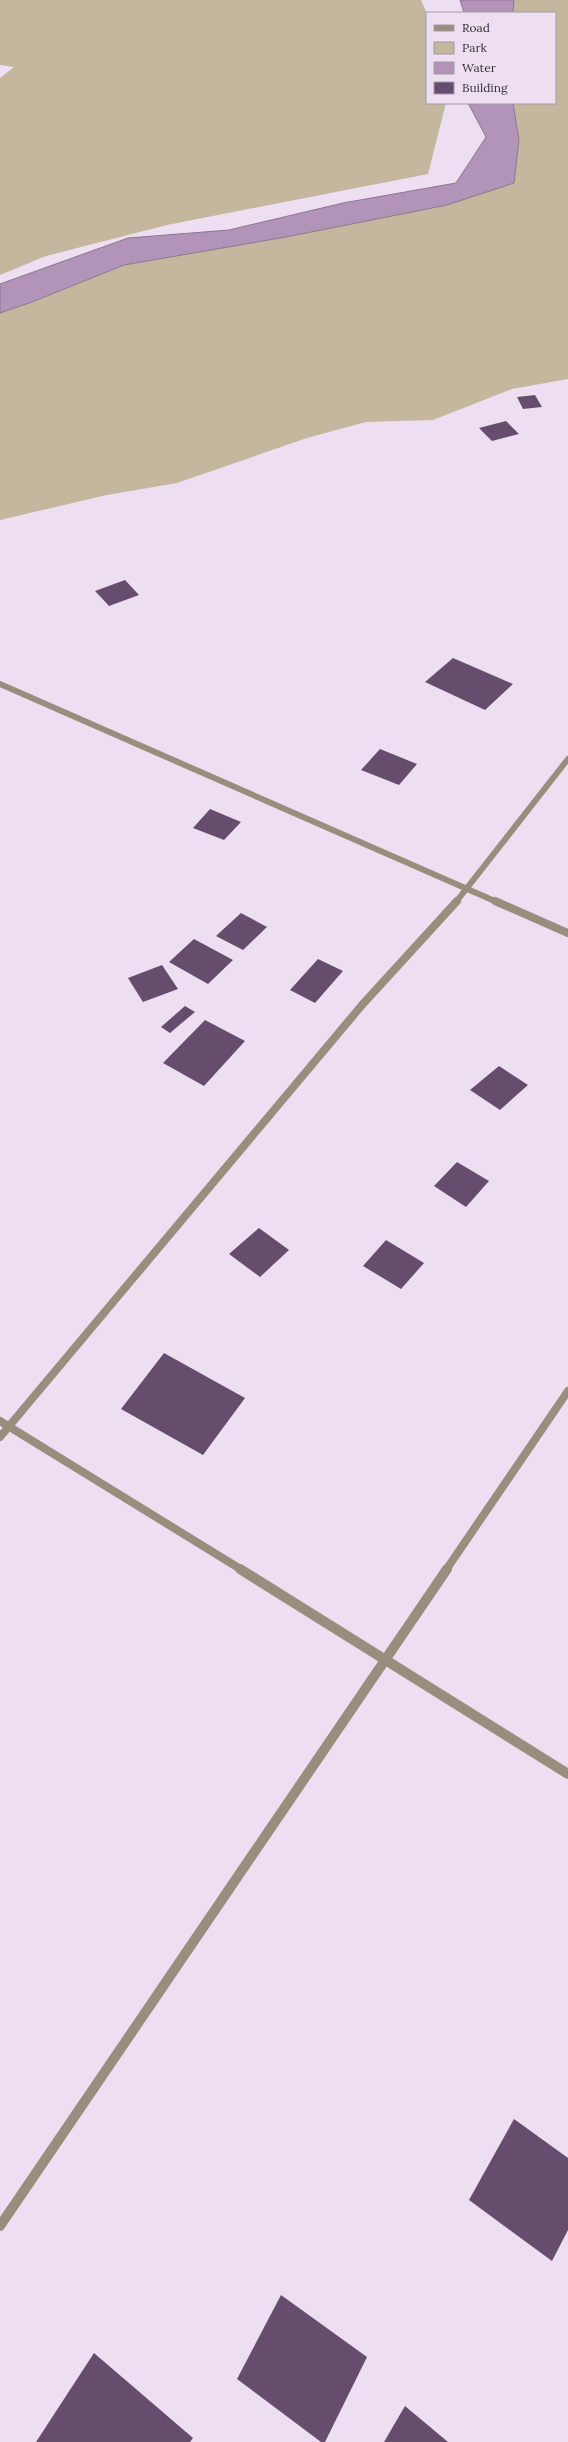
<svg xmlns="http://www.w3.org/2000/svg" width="568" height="2442" viewBox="0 0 568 2442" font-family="Lora,serif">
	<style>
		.green { fill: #c5b79d }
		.water { fill: #b194b8; stroke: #8c7691 }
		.building { fill: #674d6d }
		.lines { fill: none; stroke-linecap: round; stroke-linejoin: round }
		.minor-far2 { stroke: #978e7d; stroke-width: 6 }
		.minor-far1 { stroke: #978e7d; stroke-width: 8 }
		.minor { stroke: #978e7d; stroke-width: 10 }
	</style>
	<rect width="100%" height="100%" fill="#eddff1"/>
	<!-- green -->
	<path class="green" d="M0 0H421L427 14V103H446L428 174 167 225 46 256 0 275V78L14 67 0 65Z
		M514 0H568V379L512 389 433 420 366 422 307 438 177 483 107 495 0 520V313L32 302 124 265 286 237 447 205 519 140 513 103H555V13H513Z"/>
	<!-- water -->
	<path class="water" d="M460 0H514L513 13H464Z
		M468 103H513L519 140 514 183 447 205 286 237 124 265 32 302 0 313V284L128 238 229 230 343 203 456 183 486 137Z"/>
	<!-- building -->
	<path class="building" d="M535 395 542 407 523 409 517 397Z
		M506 421 519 434 492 441 479 428Z
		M125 580 139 595 109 606 95 591Z
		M453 658 513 684 485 710 425 682Z
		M380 749 417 764 399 785 361 770Z
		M210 809 241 822 224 840 193 828Z
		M241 913 267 927 243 950 216 936Z
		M194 939 233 960 208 984 169 962Z
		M318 959 343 971 315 1003 290 990Z
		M162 965 178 989 143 1002 128 978Z
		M185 1006 195 1012 170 1033 161 1027Z
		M205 1020 245 1041 204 1086 163 1063Z
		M499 1066 528 1085 500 1110 470 1090Z
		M457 1162 489 1181 466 1207 434 1186Z
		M259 1228 289 1250 260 1277 229 1254Z
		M386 1240 424 1263 401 1289 363 1266Z
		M164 1353 245 1398 203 1455 121 1409Z
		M514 2119 568 2158V2230L552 2261 469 2200Z
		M281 2295 367 2357 325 2442H321L237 2379Z
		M94 2353 193 2438 190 2442H36Z
		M405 2406 448 2442H384Z"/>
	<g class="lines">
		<!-- minor-far2 -->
		<path class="minor-far2" d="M0 684 497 902
			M456 902 568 759"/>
		<!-- minor-far1 -->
		<path class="minor-far1" d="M495 901 568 933
			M0 1421 242 1570
			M0 1437 362 1005 457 901
			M446 1570 568 1391"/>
		<!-- minor -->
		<path class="minor" d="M240 1569 568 1774
			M0 2226 447 1569"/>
	</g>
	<!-- legend -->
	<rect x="426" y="12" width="130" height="92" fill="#eddff1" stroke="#a499a7"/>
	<rect x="434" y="25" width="20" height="6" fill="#978e7d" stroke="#a499a7"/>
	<text x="462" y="32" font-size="12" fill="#363037">Road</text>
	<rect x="434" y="42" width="20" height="12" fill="#c5b79d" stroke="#a499a7"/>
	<text x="462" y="52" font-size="12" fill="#363037">Park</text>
	<rect x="434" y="62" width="20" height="12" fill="#b194b8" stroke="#a499a7"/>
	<text x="462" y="72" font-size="12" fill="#363037">Water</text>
	<rect x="434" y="82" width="20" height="12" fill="#674d6d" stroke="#a499a7"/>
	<text x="462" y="92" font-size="12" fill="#363037">Building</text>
</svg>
